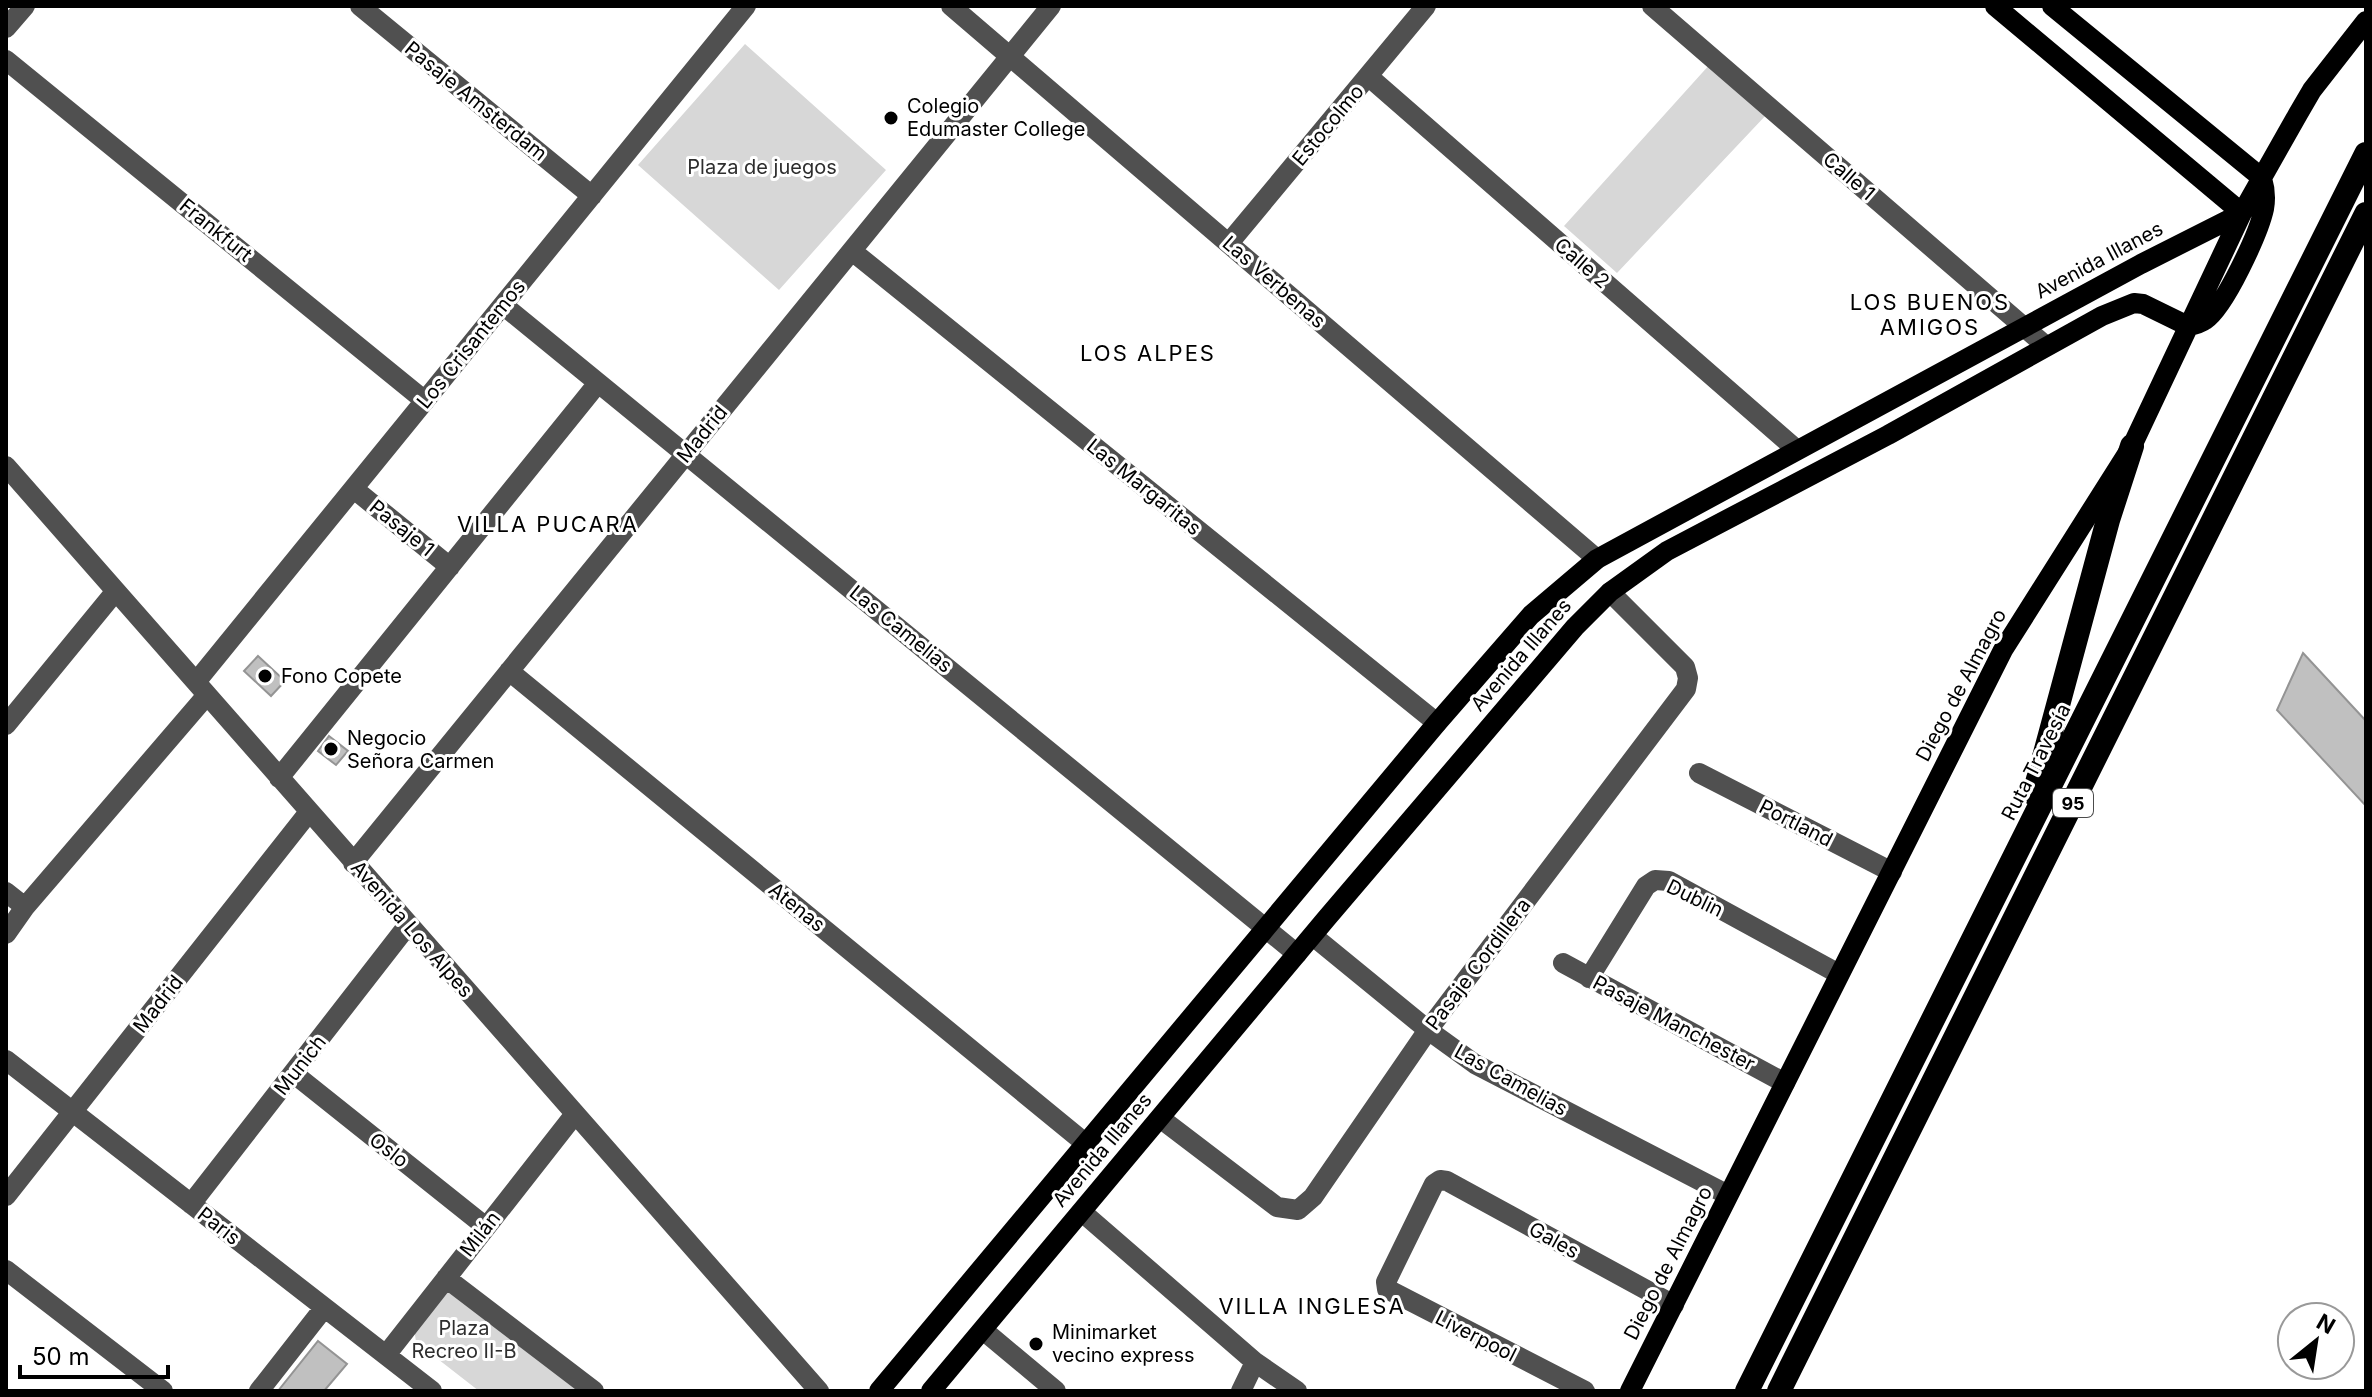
<svg xmlns="http://www.w3.org/2000/svg" width="2372" height="1397" viewBox="0 0 2372 1397" font-family="Inter,sans-serif">
	<style>
		.green { fill: #d7d7d7 }
		.building { fill: #c0c0c0; stroke: #949494; stroke-width: 2 }
		.lines { fill: none; stroke-linecap: round; stroke-linejoin: round }
		.minor { stroke: #505050; stroke-width: 20 }
		.major { stroke: #000; stroke-width: 20 }
		.highway { stroke: #000; stroke-width: 24 }
		.poi-dot { fill: #000; stroke: #fff; stroke-width: 3 }
		.labels { text-anchor: middle; dominant-baseline: central; stroke-width: 6; stroke-linejoin: round; paint-order: stroke }
		.shield { fill: #fff; stroke: #4c4c4c; stroke-width: 2 }
		.shield-label { font-size: 18px; font-weight: bold; fill: #000 }
		.street-label { font-size: 20px; fill: #000; stroke: #fff }
		.poi-label { font-size: 20px; fill: #000; stroke: #fff; text-anchor: start }
		.park-label { font-size: 20px; fill: #2e2e2e; stroke: #fff }
		.neighbourhood-label { font-size: 22px; letter-spacing: 2px; fill: #000; stroke: #fff }
	</style>
	<rect width="100%" height="100%" fill="#fff"/>
	<!-- green -->
	<path class="green" d="M745 44 886 170 779 290 638 165Z
		M1711 63 1768 113 1617 273 1564 226Z
		M444 1290H453L580 1391H479L416 1342 414 1328Z"/>
	<!-- building -->
	<path class="building" d="M2303 653 2366 721V806L2277 710Z
		M258 656 285 681 271 696 244 671Z
		M329 736 348 751 336 765 318 751Z
		M318 1341 347 1364 335 1378 324 1391H278Z"/>
	<g class="lines">
		<!-- minor -->
		<path class="minor" d="M360 6 592 196
			M951 6 1597 559
			M1652 6 2046 346
			M6 28 25 6
			M6 60 425 401
			M1368 76 1797 450
			M1229 243 1426 6
			M852 251 1437 723
			M503 305 1297 954
			M6 466 819 1391
			M354 489 450 567
			M509 671 1085 1143
			M196 682 746 6
			M6 725 115 592
			M1699 773 1892 872
			M279 778 598 383
			M353 863 1051 6
			M6 892 25 907
			M6 934 25 907 207 695
			M1313 936 1428 1030 1475 1064 1728 1195
			M1563 963 1785 1083
			M1589 978 1646 886 1655 880 1669 881 1839 974
			M6 1060 432 1391
			M293 1073 486 1227
			M1160 1118 1277 1207 1298 1210 1313 1197 1428 1030 1686 689 1688 678 1685 667 1610 592
			M6 1196 309 812
			M191 1204 408 925
			M1082 1212 1255 1362 1297 1391
			M6 1270 163 1391
			M446 1278 594 1391
			M983 1330 1056 1391
			M386 1355 575 1114
			M259 1391 324 1308
			M1241 1391 1255 1362
			M1585 1391 1387 1289 1386 1282 1434 1184 1440 1180 1447 1181 1674 1305"/>
		<!-- major -->
		<path class="major" d="M1995 6 2242 213
			M2052 6 2262 178
			M879 1391 1437 723 1531 615 1597 559 2141 264 2242 213
			M931 1391 1326 919 1575 627 1610 592 1667 551 1888 435 2102 316 2134 303 2143 304 2188 326C2194 325 2200 324 2205 320 2225 307 2259 232 2264 209 2266 198 2265 188 2262 178
			M1630 1391 2003 650 2132 446 2242 213 2298 114 2312 90 2366 21"/>
		<!-- highway -->
		<path class="highway" d="M2034 794 2108 520 2132 446
			M1747 1391 2366 154
			M1779 1391 2366 214"/>
	</g>
	<!-- markers -->
	<g class="poi-dot">
		<circle cx="891" cy="118" r="8"/>
		<circle cx="265" cy="676" r="8"/>
		<circle cx="331" cy="749" r="8"/>
		<circle cx="1036" cy="1344" r="8"/>
	</g>
	<g class="labels">
		<!-- shield labels -->
		<rect class="shield" x="2053" y="789" width="40" height="28" rx="6"/>
		<g class="shield-label">
			<text x="2073" y="803">95</text>
		</g>
		<!-- street labels -->
		<g class="street-label">
			<text transform="translate(476 101) rotate(39)">Pasaje Amsterdam</text>
			<text transform="translate(1328 125) rotate(-50)">Estocolmo</text>
			<text transform="translate(1849 176) rotate(41)">Calle 1</text>
			<text transform="translate(216 230) rotate(39)">Frankfurt</text>
			<text transform="translate(2099 260) rotate(-28)">Avenida Illanes</text>
			<text transform="translate(1582 263) rotate(41)">Calle 2</text>
			<text transform="translate(1274 282) rotate(41)">Las Verbenas</text>
			<text transform="translate(471 344) rotate(-51)">Los Crisantemos</text>
			<text transform="translate(702 434) rotate(-51)">Madrid</text>
			<text transform="translate(1144 487) rotate(39)">Las Margaritas</text>
			<text transform="translate(402 528) rotate(39)">Pasaje 1</text>
			<text transform="translate(901 629) rotate(39)">Las Camelias</text>
			<text transform="translate(1521 655) rotate(-49)">Avenida Illanes</text>
			<text transform="translate(1961 685) rotate(-62)">Diego de Almagro</text>
			<text transform="translate(2036 762) rotate(-63)">Ruta Travesía</text>
			<text transform="translate(1796 823) rotate(27)">Portland</text>
			<text transform="translate(1695 898) rotate(26)">Dublin</text>
			<text transform="translate(797 907) rotate(39)">Atenas</text>
			<text transform="translate(412 929) rotate(49)">Avenida Los Alpes</text>
			<text transform="translate(1478 964) rotate(-53)">Pasaje Cordillera</text>
			<text transform="translate(158 1004) rotate(-52)">Madrid</text>
			<text transform="translate(1674 1023) rotate(28)">Pasaje Manchester</text>
			<text transform="translate(300 1065) rotate(-52)">Munich</text>
			<text transform="translate(1511 1080) rotate(29)">Las Camelias</text>
			<text transform="translate(389 1150) rotate(38)">Oslo</text>
			<text transform="translate(1102 1150) rotate(-50)">Avenida Illanes</text>
			<text transform="translate(219 1226) rotate(38)">Paris</text>
			<text transform="translate(480 1234) rotate(-52)">Milán</text>
			<text transform="translate(1554 1240) rotate(29)">Gales</text>
			<text transform="translate(1668 1263) rotate(-63)">Diego de Almagro</text>
			<text transform="translate(1476 1336) rotate(27)">Liverpool</text>
		</g>
		<!-- poi labels -->
		<g class="poi-label">
			<text x="907" y="106">Colegio<tspan x="907" dy="23">Edumaster College</tspan></text>
			<text x="281" y="676">Fono Copete</text>
			<text x="347" y="738">Negocio<tspan x="347" dy="23">Señora Carmen</tspan></text>
			<text x="1052" y="1332">Minimarket<tspan x="1052" dy="23">vecino express</tspan></text>
		</g>
		<!-- park labels -->
		<g class="park-label">
			<text x="762" y="167">Plaza de juegos</text>
			<text x="464" y="1328">Plaza<tspan x="464" dy="23">Recreo II-B</tspan></text>
		</g>
		<!-- neighbourhood labels -->
		<g class="neighbourhood-label">
			<text x="1930" y="302">LOS BUENOS<tspan x="1930" dy="25">AMIGOS</tspan></text>
			<text x="1148" y="353">LOS ALPES</text>
			<text x="548" y="524">VILLA PUCARA</text>
			<text x="1312" y="1306">VILLA INGLESA</text>
		</g>
	</g>
	<!-- border -->
	<rect width="2372" height="1397" fill="none" stroke="#000000" stroke-width="16"/>
	<!-- north arrow -->
	<g transform="translate(2316 1341) rotate(30)"><circle r="38" fill="#ffffff" stroke="#999999" stroke-width="2"/>
	<path d="M0-6L14 30L0 20L-14 30Z" fill="#000000"/>
	<text y="-12" font-size="22" font-weight="bold" text-anchor="middle" fill="#000000">N</text>
	</g>
	<!-- scale -->
	<path d="M20 1365v12h148v-12" fill="none" stroke="#000000" stroke-width="4"/>
	<text x="32" y="1365" font-size="24" fill="#000000" stroke="#ffffff" stroke-width="6" paint-order="stroke">50 m</text>
</svg>
